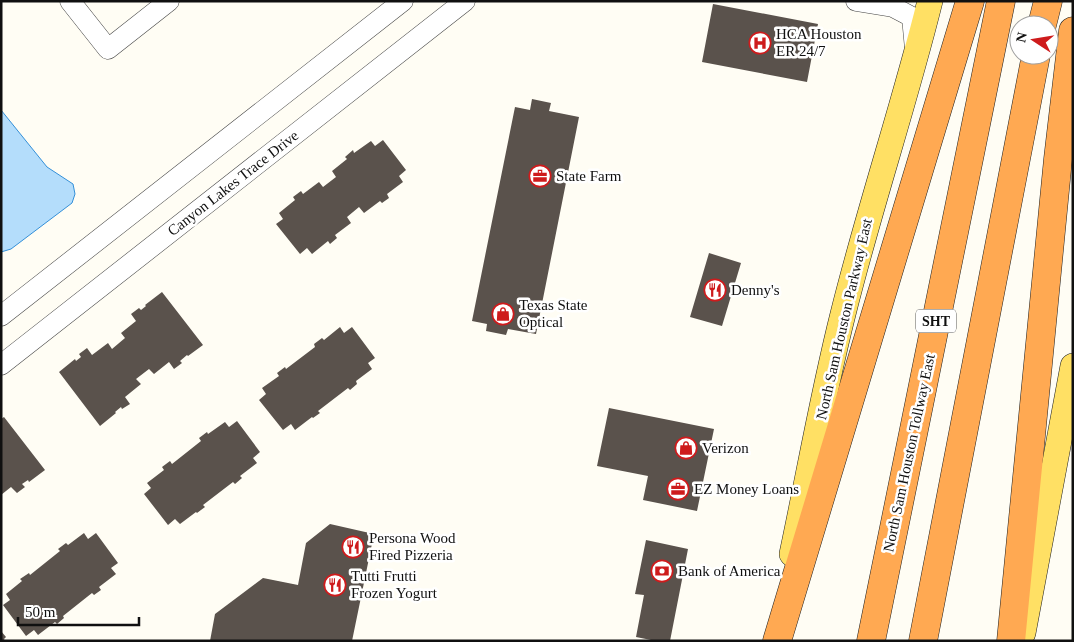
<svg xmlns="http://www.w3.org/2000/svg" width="1074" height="642" viewBox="0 0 1074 642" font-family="'Times New Roman',serif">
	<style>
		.water { fill: #b4ddfb; stroke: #3490d9 }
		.building { fill: #5a524c }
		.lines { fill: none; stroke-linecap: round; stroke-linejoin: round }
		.minor-casing { stroke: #434343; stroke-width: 21 }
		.major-casing { stroke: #212121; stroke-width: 26 }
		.highway-casing { stroke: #212121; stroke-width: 29 }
		.minor { stroke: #fff; stroke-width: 20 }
		.major { stroke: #ffe064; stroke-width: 25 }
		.highway { stroke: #ffa952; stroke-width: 28 }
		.labels { text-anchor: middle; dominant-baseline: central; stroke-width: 5; stroke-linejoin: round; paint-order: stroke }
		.shield { fill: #fff; stroke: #585858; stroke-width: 1 }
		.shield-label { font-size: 14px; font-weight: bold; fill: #101010 }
		.poi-label { font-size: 15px; fill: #101010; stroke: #fff; text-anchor: start }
		.street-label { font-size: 15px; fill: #101010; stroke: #fff }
	</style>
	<rect width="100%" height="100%" fill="#fffdf4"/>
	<!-- water -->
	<path class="water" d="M1 110 47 167 73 184 75 194 72 203 11 249 1 252Z"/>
	<!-- building -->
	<path class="building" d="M713 4 818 24 807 82 702 62Z
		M532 99 551 103 549 111 579 117 536 334 508 329 506 335 486 331 487 324 472 321 515 107 530 110Z
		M383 140 406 170 399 176 403 182 387 194 389 198 382 203 380 201 364 213 359 207 347 217 351 223 335 235 337 238 330 244 328 241 312 254 307 248 300 254 276 224 283 219 279 213 295 200 293 197 301 191 303 194 319 182 323 187 336 177 332 171 347 159 345 157 353 150 354 153 371 141 375 146Z
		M709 253 741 263 722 326 690 317Z
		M162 292 203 345 188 356 187 355 180 361 182 363 174 369 169 362 154 374 149 369 136 379 141 384 125 397 130 404 122 409 121 407 115 412 116 413 100 426 59 372 75 359 76 361 81 357 79 354 87 348 92 355 108 343 112 349 125 338 121 333 136 321 131 314 139 308 141 310 146 306 145 305Z
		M340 327 344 333 352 327 375 358 368 363 372 369 356 381 357 384 350 390 348 388 318 411 320 413 313 418 312 417 295 430 291 424 283 430 259 400 266 394 262 388 279 376 277 373 285 367 286 369 315 347 314 344 322 338 324 340Z
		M609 408 714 429 697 511 643 500 648 476 597 466Z
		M4 417 45 470 29 482 28 480 22 484 25 487 17 493 11 487 1 495V419Z
		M237 421 260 452 253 458 257 463 240 476 242 478 235 484 233 482 203 505 205 507 197 513 196 512 180 524 175 519 168 525 144 494 151 488 147 483 164 470 162 467 170 461 172 464 201 441 199 438 207 432 208 434 225 422 229 427Z
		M330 524 374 534 352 641H210L215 614 263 578 298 585 306 543Z
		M84 533 88 539 96 533 118 563 111 568 116 574 99 587 101 590 94 595 92 593 63 616 64 618 57 624 55 622 38 635 34 630 26 636 3 605 10 600 6 594 22 581 20 579 29 573 30 575 60 551 58 549 66 543 68 545Z
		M646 540 688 549 670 641H656L636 637 644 595 635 594Z
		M1 631 6 637 4 639 5 641H1Z"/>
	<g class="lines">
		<!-- minor casing -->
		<g class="minor-casing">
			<path id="minor" d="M70 1 108 49 169 1
				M856 1 893 7 912 17 915 49
				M1 316 403 1
				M1 365 465 1"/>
		</g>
		<!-- major casing -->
		<g class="major-casing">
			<path id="major" d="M792 554C809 474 823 393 843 314 869 209 904 106 930 1
				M1023 633 1073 366"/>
		</g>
		<!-- highway casing -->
		<g class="highway-casing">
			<path id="highway" d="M1042 25 1048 1
				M777 641 970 1
				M871 641 1001 1
				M923 641 1036 55
				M1011 641 1058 159 1073 31"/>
		</g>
		<!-- minor -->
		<use href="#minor" class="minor"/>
		<!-- major -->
		<use href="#major" class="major"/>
		<!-- highway -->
		<use href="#highway" class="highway"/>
	</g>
	<!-- icons -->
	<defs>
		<g id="hospital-ring" transform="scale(1.125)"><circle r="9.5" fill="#fff" stroke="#ce1b1c" stroke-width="1.5"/><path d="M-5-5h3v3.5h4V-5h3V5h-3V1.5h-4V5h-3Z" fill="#ce1b1c"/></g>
		<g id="office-ring" transform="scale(1.125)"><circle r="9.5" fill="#fff" stroke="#ce1b1c" stroke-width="1.5"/><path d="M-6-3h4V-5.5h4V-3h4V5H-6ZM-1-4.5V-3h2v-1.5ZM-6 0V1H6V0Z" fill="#ce1b1c"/></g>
		<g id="restaurant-ring" transform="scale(1.125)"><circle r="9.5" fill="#fff" stroke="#ce1b1c" stroke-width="1.5"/><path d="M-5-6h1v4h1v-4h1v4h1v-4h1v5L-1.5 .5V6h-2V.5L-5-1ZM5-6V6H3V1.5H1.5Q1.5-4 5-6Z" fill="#ce1b1c"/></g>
		<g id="shop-ring" transform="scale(1.125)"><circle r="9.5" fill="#fff" stroke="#ce1b1c" stroke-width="1.5"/><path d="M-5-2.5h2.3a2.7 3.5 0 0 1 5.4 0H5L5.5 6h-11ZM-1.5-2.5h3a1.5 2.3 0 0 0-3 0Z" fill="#ce1b1c"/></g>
		<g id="bank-ring" transform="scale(1.125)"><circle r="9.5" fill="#fff" stroke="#ce1b1c" stroke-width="1.5"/><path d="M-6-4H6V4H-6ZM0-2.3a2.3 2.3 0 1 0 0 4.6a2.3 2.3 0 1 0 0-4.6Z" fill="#ce1b1c"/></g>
	</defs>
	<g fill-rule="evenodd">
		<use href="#hospital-ring" x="760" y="43"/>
		<use href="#office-ring" x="540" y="176"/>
		<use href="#restaurant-ring" x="715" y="290"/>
		<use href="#shop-ring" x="503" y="314"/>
		<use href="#shop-ring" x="686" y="448"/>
		<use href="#office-ring" x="678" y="489"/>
		<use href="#restaurant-ring" x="353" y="547"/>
		<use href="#bank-ring" x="662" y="571"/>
		<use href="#restaurant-ring" x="335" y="585"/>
	</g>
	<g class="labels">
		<!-- shield labels -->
		<rect class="shield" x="916" y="309.5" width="40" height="23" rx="4"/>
		<g class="shield-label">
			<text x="936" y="321">SHT</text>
		</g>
		<!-- poi labels -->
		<g class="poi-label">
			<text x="776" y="34">HCA Houston<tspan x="776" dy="17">ER 24/7</tspan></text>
			<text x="556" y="176">State Farm</text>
			<text x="731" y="290">Denny's</text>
			<text x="519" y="305">Texas State<tspan x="519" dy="17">Optical</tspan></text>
			<text x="702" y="448">Verizon</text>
			<text x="694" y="489">EZ Money Loans</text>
			<text x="369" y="538">Persona Wood<tspan x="369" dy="17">Fired Pizzeria</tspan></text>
			<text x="678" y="571">Bank of America</text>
			<text x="351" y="576">Tutti Frutti<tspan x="351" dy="17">Frozen Yogurt</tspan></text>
		</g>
		<!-- street labels -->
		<g class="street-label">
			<text transform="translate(233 183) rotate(-38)">Canyon Lakes Trace Drive</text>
			<text transform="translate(844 319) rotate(-77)">North Sam Houston Parkway East</text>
			<text transform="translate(909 453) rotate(-78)">North Sam Houston Tollway East</text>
		</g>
	</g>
	<!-- border -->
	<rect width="1074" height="642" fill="none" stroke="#101010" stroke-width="5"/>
	<!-- north arrow -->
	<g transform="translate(1034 40) rotate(282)"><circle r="24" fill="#ffffff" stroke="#9f9f9f"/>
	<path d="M0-4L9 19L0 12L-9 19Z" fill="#ce1b1c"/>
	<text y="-8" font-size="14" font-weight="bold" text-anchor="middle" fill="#101010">N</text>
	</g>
	<!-- scale -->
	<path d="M18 617v8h121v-8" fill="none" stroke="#101010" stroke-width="2.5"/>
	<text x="25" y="617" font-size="15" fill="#101010" stroke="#ffffff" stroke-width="4" paint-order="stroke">50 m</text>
</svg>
